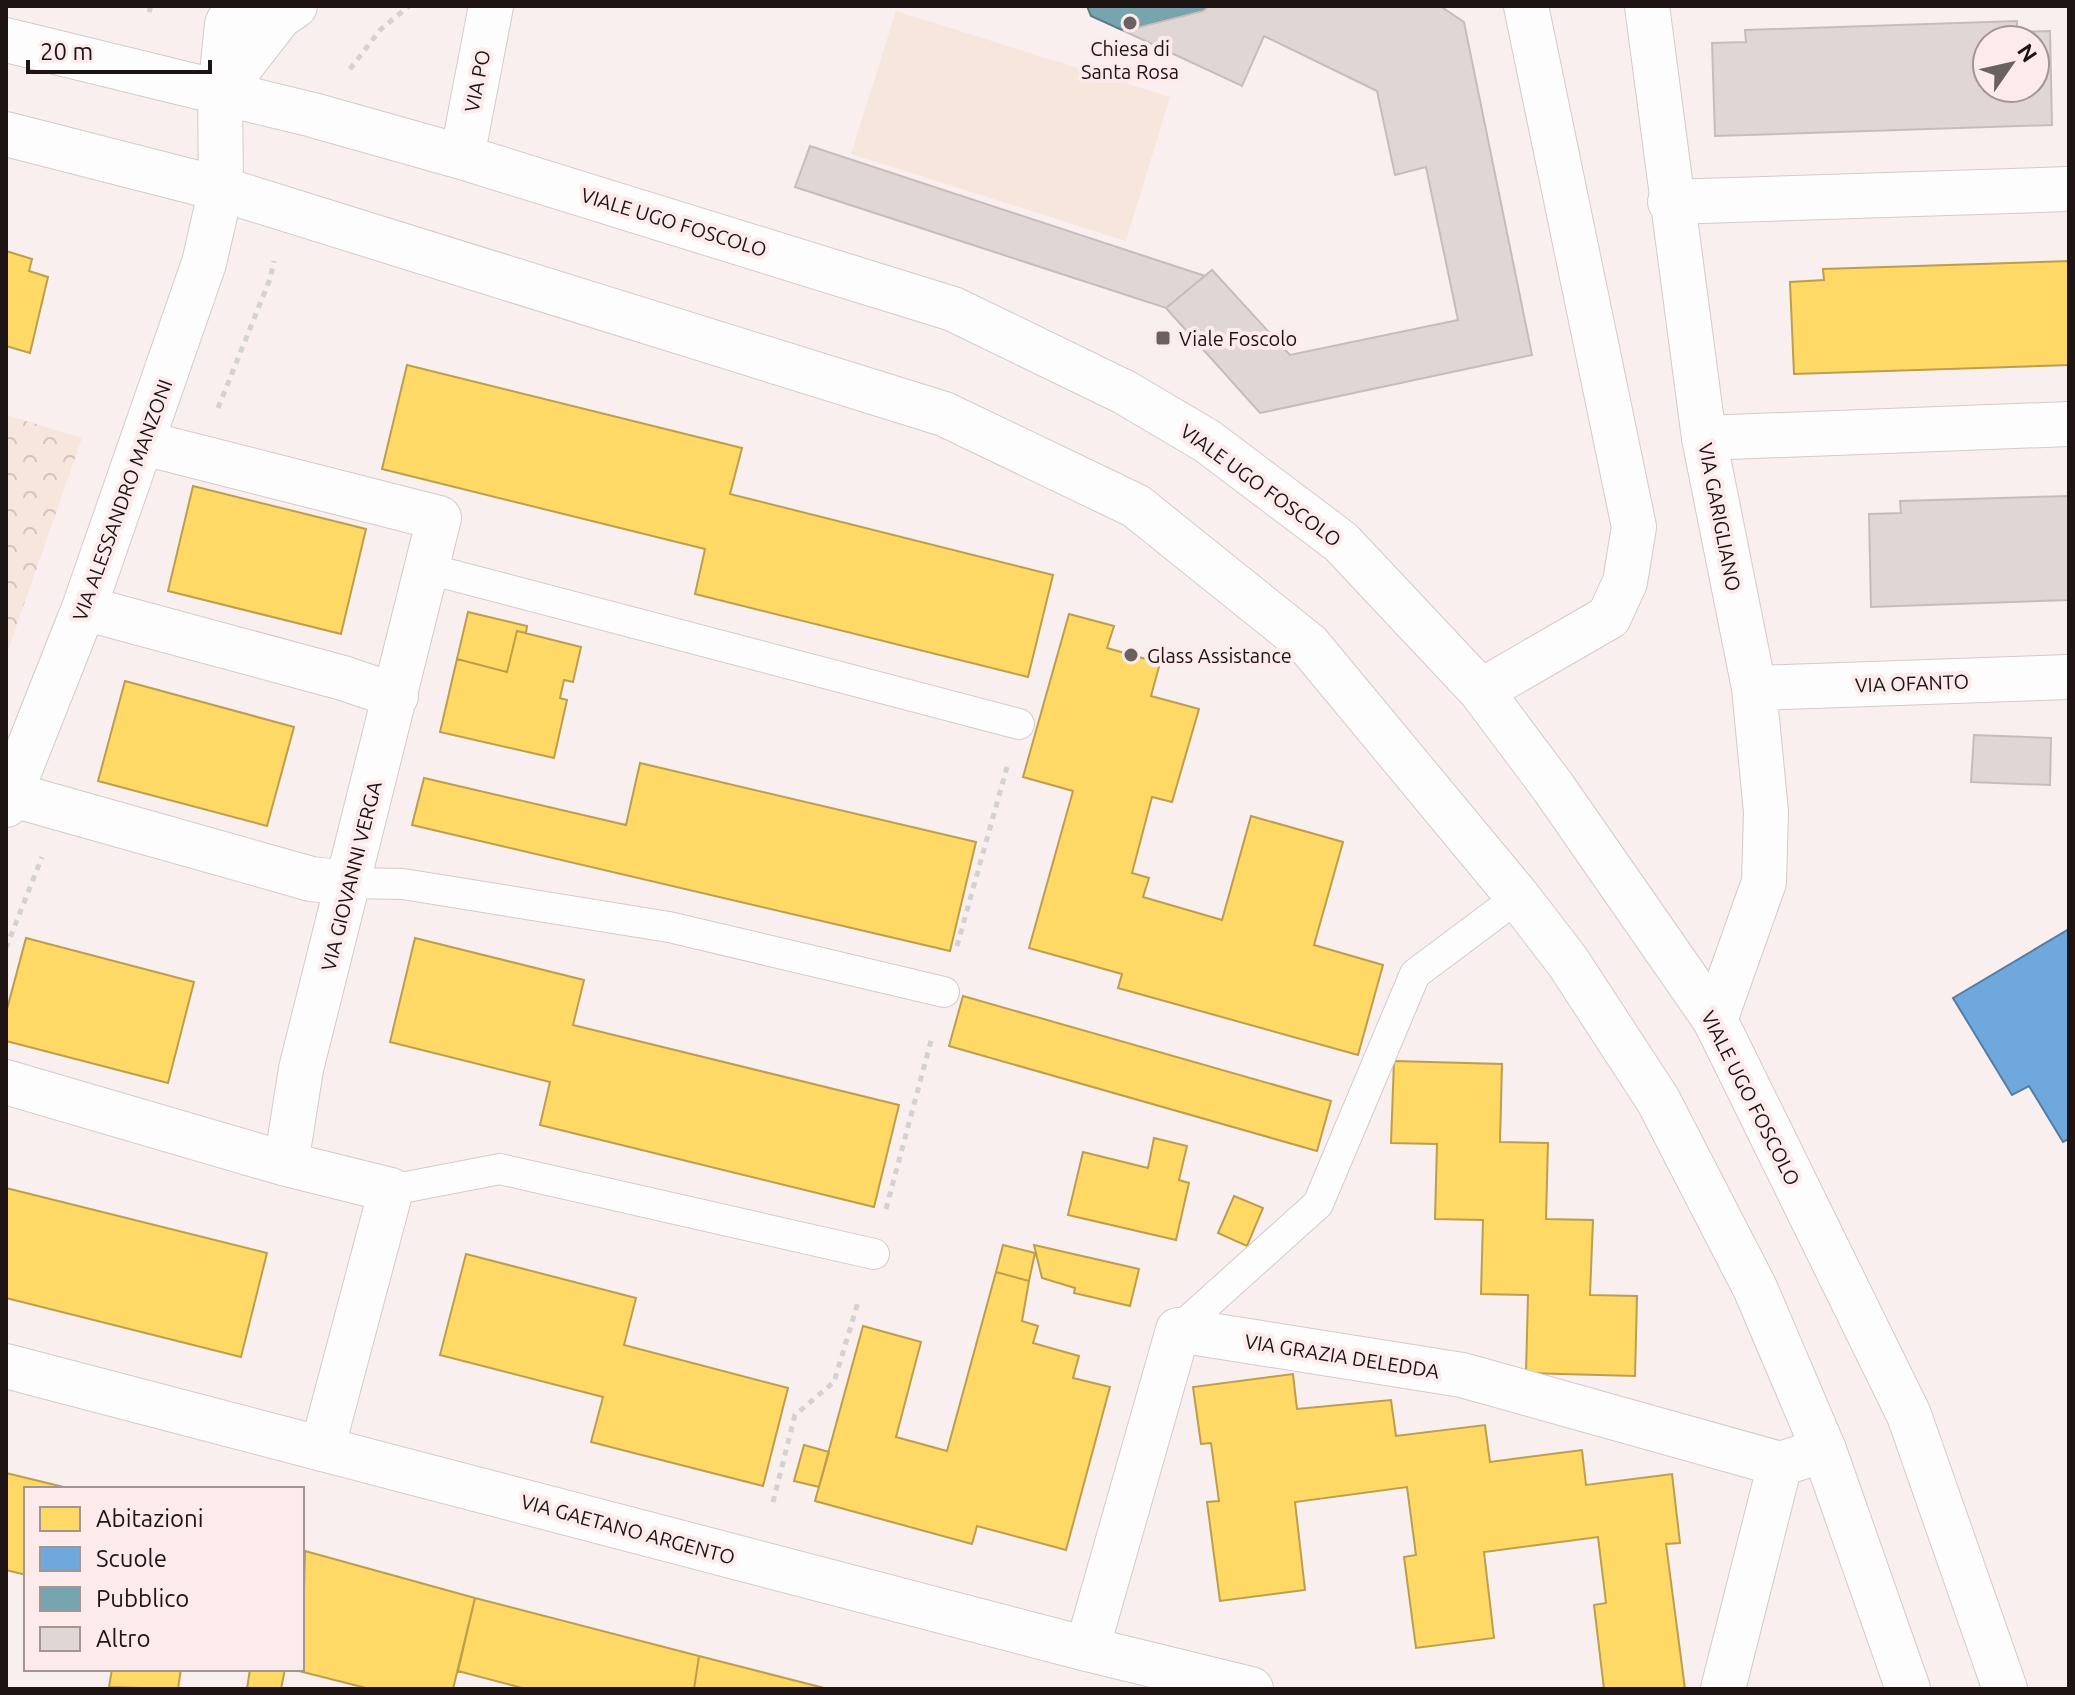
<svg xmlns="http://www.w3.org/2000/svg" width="2075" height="1695" viewBox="0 0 2075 1695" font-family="Ubuntu,sans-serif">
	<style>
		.park { fill: url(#park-crowns) }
		.pitch { fill: #f6e6dc }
		.homes { fill: #ffd966; stroke: #bc9e4d; stroke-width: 2 }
		.schools { fill: #6fa8dc; stroke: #577ca0; stroke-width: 2 }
		.public { fill: #76a5af; stroke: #5c7a80; stroke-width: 2 }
		.building { fill: #e0d6d4; stroke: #c6bdbb; stroke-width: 2; fill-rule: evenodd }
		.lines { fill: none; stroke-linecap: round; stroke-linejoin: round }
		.lane-casing { stroke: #d4caca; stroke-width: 32 }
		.street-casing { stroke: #d4caca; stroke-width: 46 }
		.primary-casing { stroke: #d4caca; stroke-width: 46 }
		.path { stroke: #d4d1d1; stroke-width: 5; stroke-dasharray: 6 6; stroke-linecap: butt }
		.lane { stroke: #fefdfd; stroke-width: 30 }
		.street { stroke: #fefdfd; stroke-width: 44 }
		.primary { stroke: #fefdfd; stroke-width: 44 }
		.poi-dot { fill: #6b6161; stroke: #fdebeb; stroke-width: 3 }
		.labels { text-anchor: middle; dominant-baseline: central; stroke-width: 8; stroke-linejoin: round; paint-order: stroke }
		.poi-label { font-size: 20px; fill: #1e1414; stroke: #fdebeb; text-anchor: start }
		.street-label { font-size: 20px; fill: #1e1414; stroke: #fdebeb }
	</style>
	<defs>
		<pattern id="park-crowns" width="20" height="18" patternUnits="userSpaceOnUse" patternTransform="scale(2)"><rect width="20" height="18" fill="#f6e6dc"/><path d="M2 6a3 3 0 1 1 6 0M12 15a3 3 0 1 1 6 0" fill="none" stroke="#d2c4bc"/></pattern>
	</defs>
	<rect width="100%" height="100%" fill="#f9efef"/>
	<!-- park -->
	<path class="park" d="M6 415 82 438 6 656Z"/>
	<!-- pitch -->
	<path class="pitch" d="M896 11 1170 97 1126 241 851 154Z"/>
	<!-- homes -->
	<path class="homes" d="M6 251 32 259 29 271 48 277 30 353 6 346Z
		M2069 261V365L1794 374 1790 282 1824 280 1823 269Z
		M407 365 742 448 730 494 1053 575 1028 677 695 594 705 549 382 469Z
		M193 486 366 529 341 634 168 591Z
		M468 612 527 626 526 633 517 631 507 672 457 659Z
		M1069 614 1114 626 1107 648 1160 663 1151 696 1199 709 1172 802 1152 797 1132 873 1149 878 1143 897 1222 920 1251 816 1343 842 1314 945 1383 965 1358 1055 1118 988 1122 974 1029 948 1073 791 1023 777Z
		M517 631 581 647 573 682 564 680 560 698 567 700 554 758 440 732 457 659 507 672Z
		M125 681 294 727 267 826 98 781Z
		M640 763 976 842 950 951 412 825 424 778 626 825Z
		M26 938 194 982 168 1083 6 1041V1013Z
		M415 938 584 980 573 1025 899 1105 874 1207 540 1125 550 1082 390 1042Z
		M963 996 1331 1101 1317 1151 949 1046Z
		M1394 1061 1502 1064 1500 1142 1548 1143 1546 1219 1593 1220 1590 1295 1637 1296 1635 1376 1526 1373 1528 1295 1481 1294 1483 1220 1435 1219 1437 1144 1391 1143Z
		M1154 1138 1187 1146 1179 1180 1189 1183 1176 1240 1068 1215 1083 1152 1148 1168Z
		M6 1188 267 1253 241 1357 6 1298Z
		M1234 1196 1263 1208 1247 1246 1218 1233Z
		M1003 1245 1035 1253 1029 1281 996 1272Z
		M1034 1245 1139 1269 1130 1306 1074 1293 1075 1288 1042 1278Z
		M466 1254 636 1298 624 1345 788 1388 763 1486 591 1442 603 1397 440 1355Z
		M996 1272 1029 1281 1022 1321 1038 1326 1033 1343 1079 1356 1073 1378 1110 1387 1066 1550 977 1526 972 1544 815 1501 863 1326 921 1342 896 1437 947 1451Z
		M1293 1374 1297 1409 1391 1400 1396 1436 1485 1425 1490 1462 1582 1450 1586 1485 1672 1474 1680 1543 1666 1544 1685 1689H1604L1594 1605 1606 1603 1598 1537 1484 1552 1494 1638 1416 1648 1404 1557 1416 1555 1407 1487 1295 1502 1305 1590 1220 1601 1207 1502 1219 1501 1211 1443 1201 1444 1193 1387Z
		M804 1445 829 1452 819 1487 794 1481Z
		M6 1473 72 1489H26V1575L6 1570Z
		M305 1551 475 1598 453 1689H370L291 1669H302Z
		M475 1598 699 1656 694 1689H526L458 1671Z
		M699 1656 828 1689H694Z
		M112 1669H181L178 1689 109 1687Z
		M250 1669H285L281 1689H247Z"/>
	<!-- schools -->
	<path class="schools" d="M2069 929V1139L2063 1142 2029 1086 2012 1095 1953 998Z"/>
	<!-- public -->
	<path class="public" d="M1087 6H1209L1203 11 1124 31 1091 16Z"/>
	<!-- building -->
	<path class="building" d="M1209 6H1440L1464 22 1532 355 1260 413 1166 308 1212 270 1290 355 1458 320 1426 167 1395 175 1377 91 1264 36 1242 86 1124 31 1203 11Z
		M2017 21V32L2050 31 2052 125 1715 136 1712 43 1746 42 1745 30ZM1987 40H2035V88H1987Z
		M810 146 1205 276 1166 308 795 187Z
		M2069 496V600L1871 607 1869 514 1901 513 1900 501Z
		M1974 735 2051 738 2050 785 1971 782Z"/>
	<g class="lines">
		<!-- lane casing -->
		<g class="lane-casing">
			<path id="lane" d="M425 568 1019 724
				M349 883 403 884 669 927 944 992
				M391 1190 500 1169 874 1254
				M1178 1330 1318 1204 1415 974 1518 897"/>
		</g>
		<!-- street casing -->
		<g class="street-casing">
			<path id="street" d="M1647 6 1704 438 1754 688 1766 812 1764 882 1715 1020
				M220 93 280 16 295 6
				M462 157 491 6
				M1670 202 2069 189
				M1704 438 2069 424
				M144 443 439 518 301 1069 286 1164 391 1190 322 1449
				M84 608 343 678 396 696
				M1754 688 2069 677
				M1481 691 1609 617 1625 582 1634 527 1526 6
				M10 794 311 879 349 883
				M6 805 84 608 204 263 221 189 220 93 227 24 237 6
				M6 1082 286 1164
				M6 1366 1087 1649 1251 1689
				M1087 1649 1178 1330 1462 1375 1780 1464 1824 1450
				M1723 1689 1780 1464"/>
		</g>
		<!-- primary casing -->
		<g class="primary-casing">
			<path id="primary" d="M6 40 313 115 462 157 953 309 1124 392 1207 441 1341 542 1481 691 1553 787 1715 1020 1909 1415 2005 1689
				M6 134 221 189 944 414 1136 506 1309 645 1518 897 1568 962 1658 1100 1755 1288 1824 1450 1908 1689"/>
		</g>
		<!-- path -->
		<path class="path" d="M149 12 151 6
			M350 69 380 30 409 6
			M218 408 270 279 274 261
			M957 946 1007 767
			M6 948 42 857
			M886 1209 932 1037
			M773 1502 795 1415 834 1382 859 1299"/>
		<!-- lane -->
		<use href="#lane" class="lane"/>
		<!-- street -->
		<use href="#street" class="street"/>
		<!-- primary -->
		<use href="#primary" class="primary"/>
	</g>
	<!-- markers -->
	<g class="poi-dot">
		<circle cx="1130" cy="23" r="8"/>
		<rect x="1155" y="330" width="16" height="16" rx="4"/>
		<circle cx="1131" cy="655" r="8"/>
	</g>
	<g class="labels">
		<!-- poi labels -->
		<g class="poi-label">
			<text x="1130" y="48" text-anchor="middle">Chiesa di<tspan x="1130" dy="23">Santa Rosa</tspan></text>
			<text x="1179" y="338">Viale Foscolo</text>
			<text x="1147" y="655">Glass Assistance</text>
		</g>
		<!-- street labels -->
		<g class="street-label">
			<text transform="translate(477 81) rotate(-79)">VIA PO</text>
			<text transform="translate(674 222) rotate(17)">VIALE UGO FOSCOLO</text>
			<text transform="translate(1261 485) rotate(36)">VIALE UGO FOSCOLO</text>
			<text transform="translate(122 500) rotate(-70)">VIA ALESSANDRO MANZONI</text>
			<text transform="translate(1720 517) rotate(79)">VIA GARIGLIANO</text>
			<text transform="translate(1912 683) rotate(-2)">VIA OFANTO</text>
			<text transform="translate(351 876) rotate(-76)">VIA GIOVANNI VERGA</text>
			<text transform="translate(1751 1098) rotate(63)">VIALE UGO FOSCOLO</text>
			<text transform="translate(1342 1356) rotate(9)">VIA GRAZIA DELEDDA</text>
			<text transform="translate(628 1529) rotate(15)">VIA GAETANO ARGENTO</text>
		</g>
	</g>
	<!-- border -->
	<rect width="2075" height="1695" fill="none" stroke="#1e1414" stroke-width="16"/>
	<!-- legend -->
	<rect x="24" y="1487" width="280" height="184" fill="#fdebeb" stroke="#a49595" stroke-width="2"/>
	<rect x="40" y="1507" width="40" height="24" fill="#ffd966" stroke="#a49595" stroke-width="2"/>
	<text x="96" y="1527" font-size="24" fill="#1e1414">Abitazioni</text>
	<rect x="40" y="1547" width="40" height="24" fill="#6fa8dc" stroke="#a49595" stroke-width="2"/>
	<text x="96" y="1567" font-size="24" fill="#1e1414">Scuole</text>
	<rect x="40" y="1587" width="40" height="24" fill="#76a5af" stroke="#a49595" stroke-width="2"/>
	<text x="96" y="1607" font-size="24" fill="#1e1414">Pubblico</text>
	<rect x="40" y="1627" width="40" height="24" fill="#e0d6d4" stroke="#a49595" stroke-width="2"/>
	<text x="96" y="1647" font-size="24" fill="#1e1414">Altro</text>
	<!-- north arrow -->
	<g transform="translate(2011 64) rotate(56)"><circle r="38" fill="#fdebeb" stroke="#a49595" stroke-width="2"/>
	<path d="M0-6L14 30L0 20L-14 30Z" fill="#6b6161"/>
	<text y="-12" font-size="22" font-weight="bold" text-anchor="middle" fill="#1e1414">N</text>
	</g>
	<!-- scale -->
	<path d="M28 60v12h182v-12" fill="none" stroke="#1e1414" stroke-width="4"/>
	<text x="40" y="60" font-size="24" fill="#1e1414" stroke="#fdebeb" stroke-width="6" paint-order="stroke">20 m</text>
</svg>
